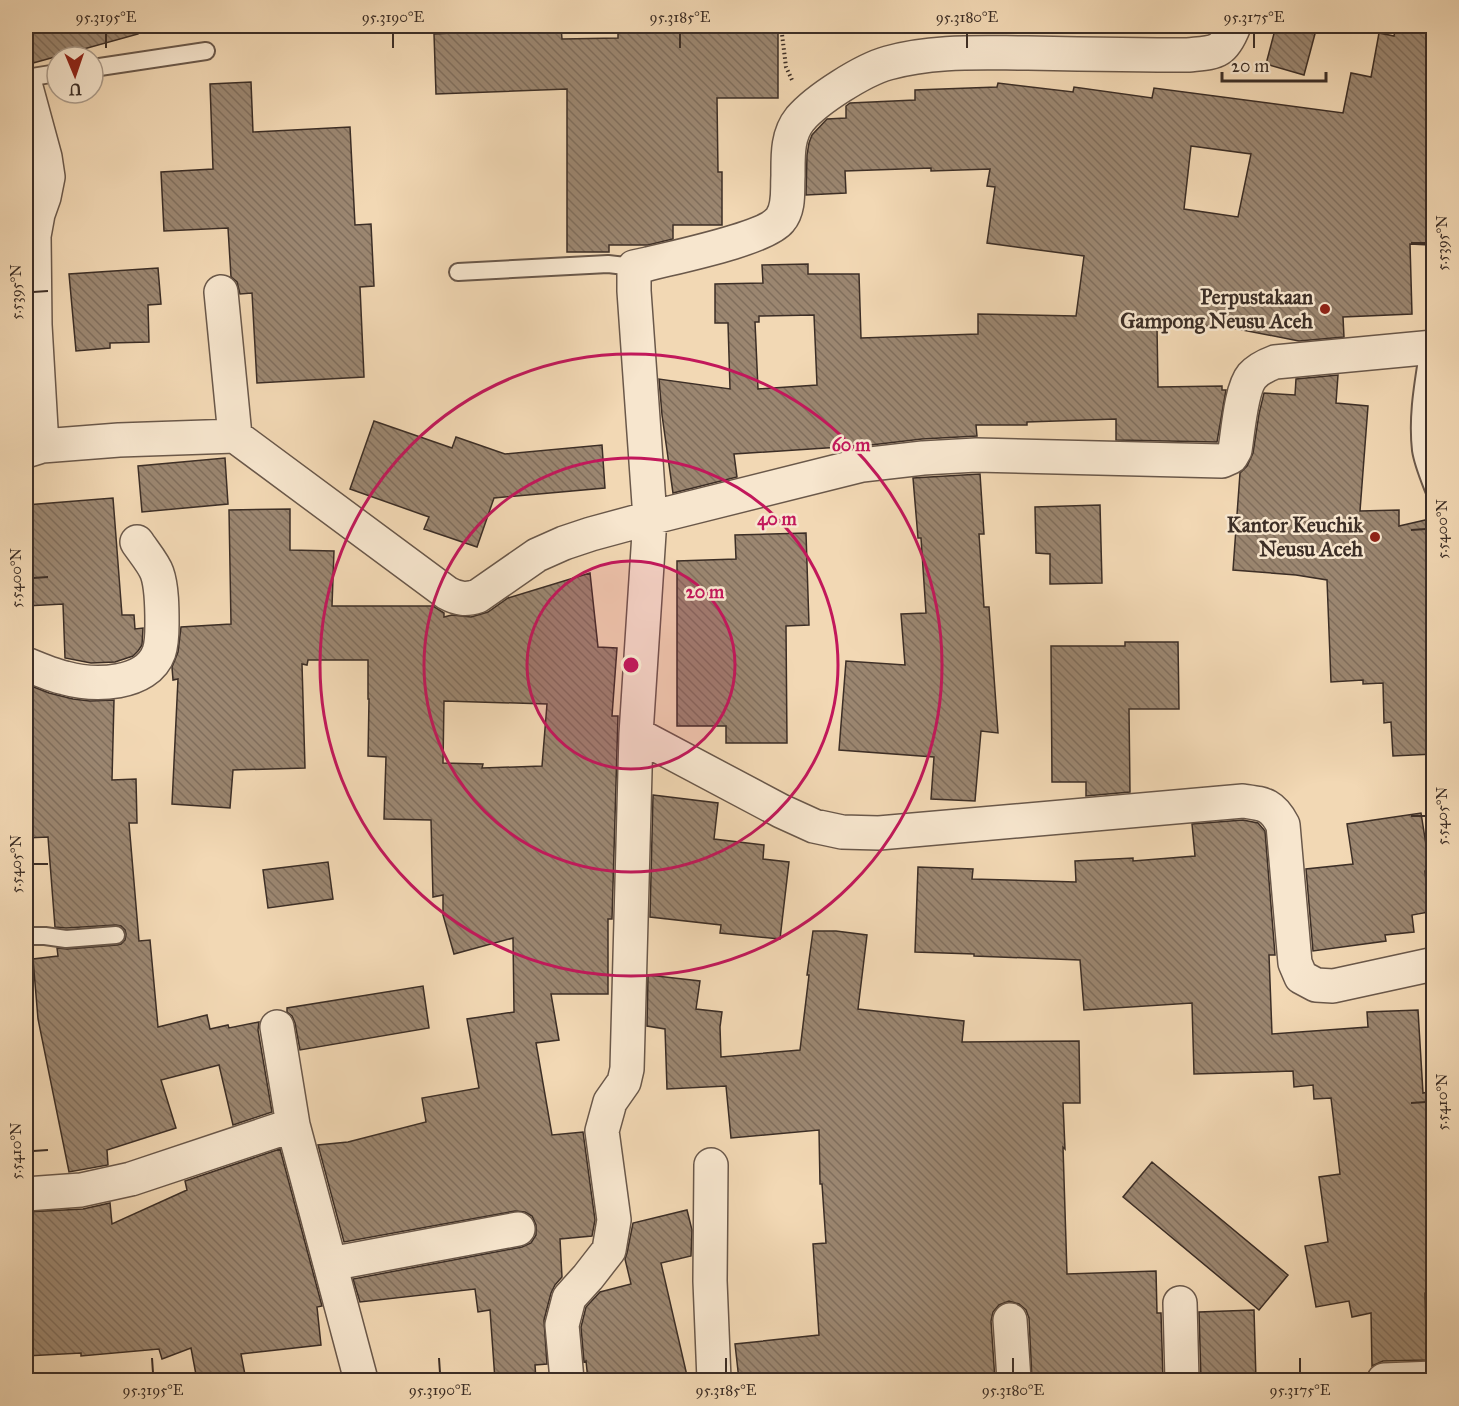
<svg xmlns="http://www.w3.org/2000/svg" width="1459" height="1406" viewBox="0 0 1459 1406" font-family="'IM FELL Great Primer',serif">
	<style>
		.building { fill: url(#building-back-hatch); stroke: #3c2e26; stroke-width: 1.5; fill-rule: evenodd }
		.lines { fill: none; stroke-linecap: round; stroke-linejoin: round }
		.lane-casing { stroke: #6a584a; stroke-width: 20 }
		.street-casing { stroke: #6a584a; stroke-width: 36 }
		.path { stroke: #3c2e26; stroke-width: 4; stroke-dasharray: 1.5 3; stroke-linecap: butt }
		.lane { stroke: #f7e6ce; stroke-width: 16 }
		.street { stroke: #f7e6ce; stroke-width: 33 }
		.ticks { fill: none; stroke: #3c2e26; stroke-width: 2 }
		.ring { fill: none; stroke: #c2185b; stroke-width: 3 }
		.poi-dot { fill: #8f2418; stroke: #f7e6ce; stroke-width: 2 }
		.labels { text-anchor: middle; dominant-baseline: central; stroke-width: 5; stroke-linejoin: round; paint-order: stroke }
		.poi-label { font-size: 21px; font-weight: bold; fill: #3c2e26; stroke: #f7e6ce; text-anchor: end }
		.centre { fill: #c2185b; stroke: #f7e6ce; stroke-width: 3 }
		.ring-label { font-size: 18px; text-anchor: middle; font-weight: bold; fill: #c2185b; stroke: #f7e6ce; stroke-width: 5; stroke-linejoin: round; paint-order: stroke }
		.neatline { fill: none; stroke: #3c2e26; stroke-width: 2 }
		.ticks-label { font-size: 15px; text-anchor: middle; fill: #3c2e26 }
	</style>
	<defs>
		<pattern id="building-back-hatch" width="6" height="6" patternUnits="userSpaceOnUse" patternTransform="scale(1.5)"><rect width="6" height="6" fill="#9b8670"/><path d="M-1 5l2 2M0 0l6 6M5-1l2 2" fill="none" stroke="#806e5c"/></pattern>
	</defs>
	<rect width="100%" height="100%" fill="#f2d8b4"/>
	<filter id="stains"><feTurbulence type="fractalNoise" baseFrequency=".00333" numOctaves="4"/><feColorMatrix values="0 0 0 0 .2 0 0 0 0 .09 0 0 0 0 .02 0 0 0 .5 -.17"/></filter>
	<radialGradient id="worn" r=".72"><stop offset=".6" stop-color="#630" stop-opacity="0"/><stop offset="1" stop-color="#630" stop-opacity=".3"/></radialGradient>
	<!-- building -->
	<path class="building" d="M26 26H137L138 34 26 65Z
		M618 26H778V98H717L718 172H722V225H673V239L648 245H609V252H567V89L436 94 434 34 561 27 562 39 618 38Z
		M1276 26H1297L1316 30 1304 75 1266 64Z
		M1396 26 1434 34V200L1431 199 1429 245 1410 244 1412 314 1343 317 1344 337 1299 341 1222 326 1157 327 1158 387 1222 386V390H1226L1217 442 1116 440V419L1027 422V425H976L977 436 922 439 871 445 734 454 737 477 673 493 662 415 659 379 730 389 728 323H715V284L763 283 762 265 808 264V274H859L861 338 978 334V314L1076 316 1084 256 987 243 995 187 987 186 990 169 931 171V168L845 171 846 193 806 195 807 155 809 143 812 135 827 119 846 118V106L850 103 915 100V90L997 87 998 83 1073 92 1074 87 1152 98 1154 88 1343 113 1351 73 1371 77 1379 33 1394 36ZM1191 146 1251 154 1238 217 1184 209ZM814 315 817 385 758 389 755 322H759V316Z
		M251 82 253 132 350 127 355 225 371 224 374 286 360 287 364 377 257 383 252 293 240 294 237 282 231 277 228 228 164 231 161 172 213 169 210 84Z
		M158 268 161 304 148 305 149 342 110 343V348L76 351 69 274Z
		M1338 375 1336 403 1368 406 1360 511 1399 510V526L1434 518V754L1393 756 1391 722 1384 723 1383 683 1363 684V680L1331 682 1327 580 1296 575 1233 570 1240 473 1247 466 1253 453 1259 414 1264 393 1295 395 1296 379Z
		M374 421 452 448 456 437 505 454 602 445 605 488 494 498 477 547 424 529 429 517 350 489Z
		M225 458 228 504 142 512 138 466Z
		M980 474 984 534H979L984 607H989L998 733 981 731 975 801 931 799 934 757 839 750 846 661 905 665 901 614 926 613 921 538H918L913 478Z
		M113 498 122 615H134L135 629 143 628 142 645 138 651 133 656 115 662 91 663 65 658 63 604 26 606V505Z
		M1100 505 1102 583 1050 584V554L1036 553 1035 507Z
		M290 509V550L334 551 332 606H433L444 613V617L452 615 471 617 488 612 508 598 590 573 598 647 617 648 612 716H618L612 919H608V994H551L559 1040 536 1043 552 1135 583 1132 595 1220 592 1236 560 1239 562 1277 555 1285 551 1293 544 1320 547 1364 535 1365 536 1380H495L490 1310 478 1312 475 1289 360 1302 353 1279 522 1247 531 1243 536 1235V1225L532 1216 525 1212 515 1211 344 1242 318 1145 348 1142 426 1122 422 1098 479 1088 467 1019 514 1012 513 938 454 954 443 915V895L433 897 431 820 384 819 386 757 368 756 369 699H368V660H308L307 665 302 664 305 768 233 770 230 808 172 804 178 679 173 680 172 667 178 652 181 627 231 624 229 510ZM444 701 547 704 542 766 482 768 483 764 443 763Z
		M806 533 809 625 786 626 787 743H726V726H677V561L736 559 735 535Z
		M1125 642H1178L1179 709H1129L1130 792 1086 796V782H1052L1051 646H1125Z
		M26 684 49 693 73 699 90 701 114 700 112 780 136 779 137 823H129L139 941 150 940 158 1027 207 1015 210 1029 228 1025 229 1028 259 1022 258 1030 272 1112 233 1125 219 1065 161 1080 176 1128 107 1150 108 1165 69 1172 38 1019 33 959 58 956 57 948 67 949 117 945 121 944 125 940 126 934 125 930 121 926 116 925 66 928 55 927 48 837 26 838Z
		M653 795 718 803 714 839 764 845 763 859 789 862 780 939 720 933 721 925 650 917Z
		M1421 813 1430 870 1425 871 1429 912 1412 915 1414 932 1385 935 1386 941 1313 951 1306 869 1353 864 1347 824Z
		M1243 820 1258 823 1265 831 1275 955H1269L1272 1034 1368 1027 1367 1012 1418 1010 1423 1093 1434 1091V1291L1425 1293 1427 1360 1383 1361 1372 1366 1371 1313 1352 1317 1349 1301 1316 1307 1305 1246 1328 1242 1319 1177 1340 1174 1331 1098 1314 1099 1313 1085 1294 1087 1293 1071 1194 1074 1192 1003 1084 1010 1080 960 974 956V954L915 952 918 867 973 869 972 879 1076 882 1075 861 1133 858V861L1195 856 1192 824Z
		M328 862 333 899 268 908 263 870Z
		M813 931H836L867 935 858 1009 964 1021 962 1042 1079 1041 1080 1103H1063L1065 1149 1063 1147 1067 1274 1156 1271 1157 1313H1161L1163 1380H1032L1029 1318 1026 1310 1019 1304 1009 1301 999 1305 993 1312 991 1321 995 1380H938V1376L875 1378V1380H739L735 1344 819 1335 813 1244 826 1243 822 1184H820L819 1130 731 1138 726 1086 667 1089 665 1029 647 1026 648 975 700 981 696 1009 722 1012 720 1027 721 1057 800 1050 809 975H807Z
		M423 986 429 1028 300 1050 295 1023 292 1016 287 1012V1008Z
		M280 1149 322 1306 317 1307 321 1345 241 1354 246 1380H197L191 1348 162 1359 159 1349 81 1356V1353L26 1356V1212L83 1209 110 1203 112 1224 187 1190 185 1181Z
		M1152 1162 1288 1275 1259 1310 1123 1197Z
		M687 1210 692 1230 691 1256 661 1263 688 1380H588L586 1361 584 1362 581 1327 586 1307 600 1292 631 1284 625 1259 627 1253 633 1223Z
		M1254 1310 1256 1380H1201L1199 1312Z"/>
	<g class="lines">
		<!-- lane casing -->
		<g class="lane-casing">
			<path id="lane" d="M93 68 206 51
				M26 78 57 73
				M458 272 608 264 634 267
				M1429 347C1424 381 1417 415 1421 450 1423 463 1429 477 1434 490
				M26 936H45L66 939 116 935"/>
		</g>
		<!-- street casing -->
		<g class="street-casing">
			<path id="street" d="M26 87 45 157 48 177 44 197 38 214 34 236 35 325 42 446
				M221 292 235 436
				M26 451 42 446 119 440 235 436 447 593C458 599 466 600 478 596L537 555 564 543 591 534 650 518 862 465 923 458 976 455 1222 461 1231 457 1235 450C1238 432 1241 389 1252 376 1258 369 1267 365 1275 362L1434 347
				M26 664C38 669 52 675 65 678 94 686 147 686 159 652 162 643 162 633 162 624 162 609 162 587 157 573 154 564 143 551 137 542
				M636 734 781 811 814 826 842 832 879 833 1243 801C1264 804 1272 804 1283 825L1295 963 1301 977 1316 985 1333 986 1434 964
				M277 1027 293 1125 361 1380
				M711 1165 710 1281 714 1380
				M26 1194 81 1190 131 1179 293 1125
				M330 1264 518 1229
				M1180 1303 1182 1380
				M1010 1320 1014 1380
				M567 1380 562 1325 569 1298 588 1277 609 1250 614 1220 602 1131 610 1102 624 1082 627 1069 636 734 650 518 634 291V267L648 264C675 257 765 239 780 220 790 208 787 190 788 176 788 156 787 135 800 119 817 99 863 70 888 63 933 50 982 53 1028 53 1081 54 1135 55 1188 55 1216 52 1223 54 1234 26
				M1384 1380 1434 1378"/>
		</g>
		<!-- path -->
		<path class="path" d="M781 26 786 67 792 80"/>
		<!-- lane -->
		<use href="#lane" class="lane"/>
		<!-- street -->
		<use href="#street" class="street"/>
	</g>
	<!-- ticks -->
	<path class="ticks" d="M106 33V48M393 33V48M680 33V48M967 33V48M1254 33V48M1411 243H1426M33 292 48 291M1411 530 1426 529M33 578 48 577M1411 816H1426M33 864H48M1411 1103 1426 1102M33 1151 48 1150M152 1358 153 1373M439 1358 440 1373M726 1358V1373M1013 1358V1373M1300 1358V1373"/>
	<!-- distance rings -->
	<circle cx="631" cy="665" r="104" fill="#c2185b" fill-opacity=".12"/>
	<g class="ring">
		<circle cx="631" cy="665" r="104"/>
		<circle cx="631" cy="665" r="207"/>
		<circle cx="631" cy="665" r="311"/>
	</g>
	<!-- markers -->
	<g class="poi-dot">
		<circle cx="1325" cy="309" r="6"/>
		<circle cx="1375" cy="537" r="6"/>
	</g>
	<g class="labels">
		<!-- poi labels -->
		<g class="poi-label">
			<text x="1313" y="297">Perpustakaan<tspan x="1313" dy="24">Gampong Neusu Aceh</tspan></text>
			<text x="1363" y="525">Kantor Keuchik<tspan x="1363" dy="24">Neusu Aceh</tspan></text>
		</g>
	</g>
	<circle cx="631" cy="665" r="9" class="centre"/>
	<g class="ring-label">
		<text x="851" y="451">60 m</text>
		<text x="777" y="525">40 m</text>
		<text x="705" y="598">20 m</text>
	</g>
	<!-- margin -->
	<rect width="1459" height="1406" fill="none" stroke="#f2d8b4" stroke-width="66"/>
	<!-- north arrow -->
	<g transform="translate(75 75) rotate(178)"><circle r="28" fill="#f7e6ce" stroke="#ac9c8b" stroke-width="1.5"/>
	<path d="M0-4.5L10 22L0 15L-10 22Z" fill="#8f2418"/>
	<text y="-9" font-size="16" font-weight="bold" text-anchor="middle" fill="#3c2e26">U</text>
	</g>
	<!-- scale -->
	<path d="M1222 72v9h104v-9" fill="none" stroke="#3c2e26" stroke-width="3"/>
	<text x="1231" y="72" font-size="18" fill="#3c2e26" stroke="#f7e6ce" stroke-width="4.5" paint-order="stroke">20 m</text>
	<rect x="33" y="33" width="1393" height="1340" class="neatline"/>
	<g class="ticks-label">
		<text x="106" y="22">95.3195°E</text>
		<text x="393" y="22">95.3190°E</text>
		<text x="680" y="22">95.3185°E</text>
		<text x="967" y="22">95.3180°E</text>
		<text x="1254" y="22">95.3175°E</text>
		<text transform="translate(1442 243) rotate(-90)" y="5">5.5395°N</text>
		<text transform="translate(16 292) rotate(-90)" y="5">5.5395°N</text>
		<text transform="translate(1442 529) rotate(-90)" y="5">5.5400°N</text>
		<text transform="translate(16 578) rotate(-90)" y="5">5.5400°N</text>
		<text transform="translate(1442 816) rotate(-90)" y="5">5.5405°N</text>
		<text transform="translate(16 864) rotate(-90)" y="5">5.5405°N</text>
		<text transform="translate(1442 1102) rotate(-90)" y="5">5.5410°N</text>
		<text transform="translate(16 1151) rotate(-90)" y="5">5.5410°N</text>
		<text x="153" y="1395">95.3195°E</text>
		<text x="440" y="1395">95.3190°E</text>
		<text x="726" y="1395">95.3185°E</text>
		<text x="1013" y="1395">95.3180°E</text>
		<text x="1300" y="1395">95.3175°E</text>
	</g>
	<rect width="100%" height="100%" filter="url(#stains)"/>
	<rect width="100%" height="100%" fill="url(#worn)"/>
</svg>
